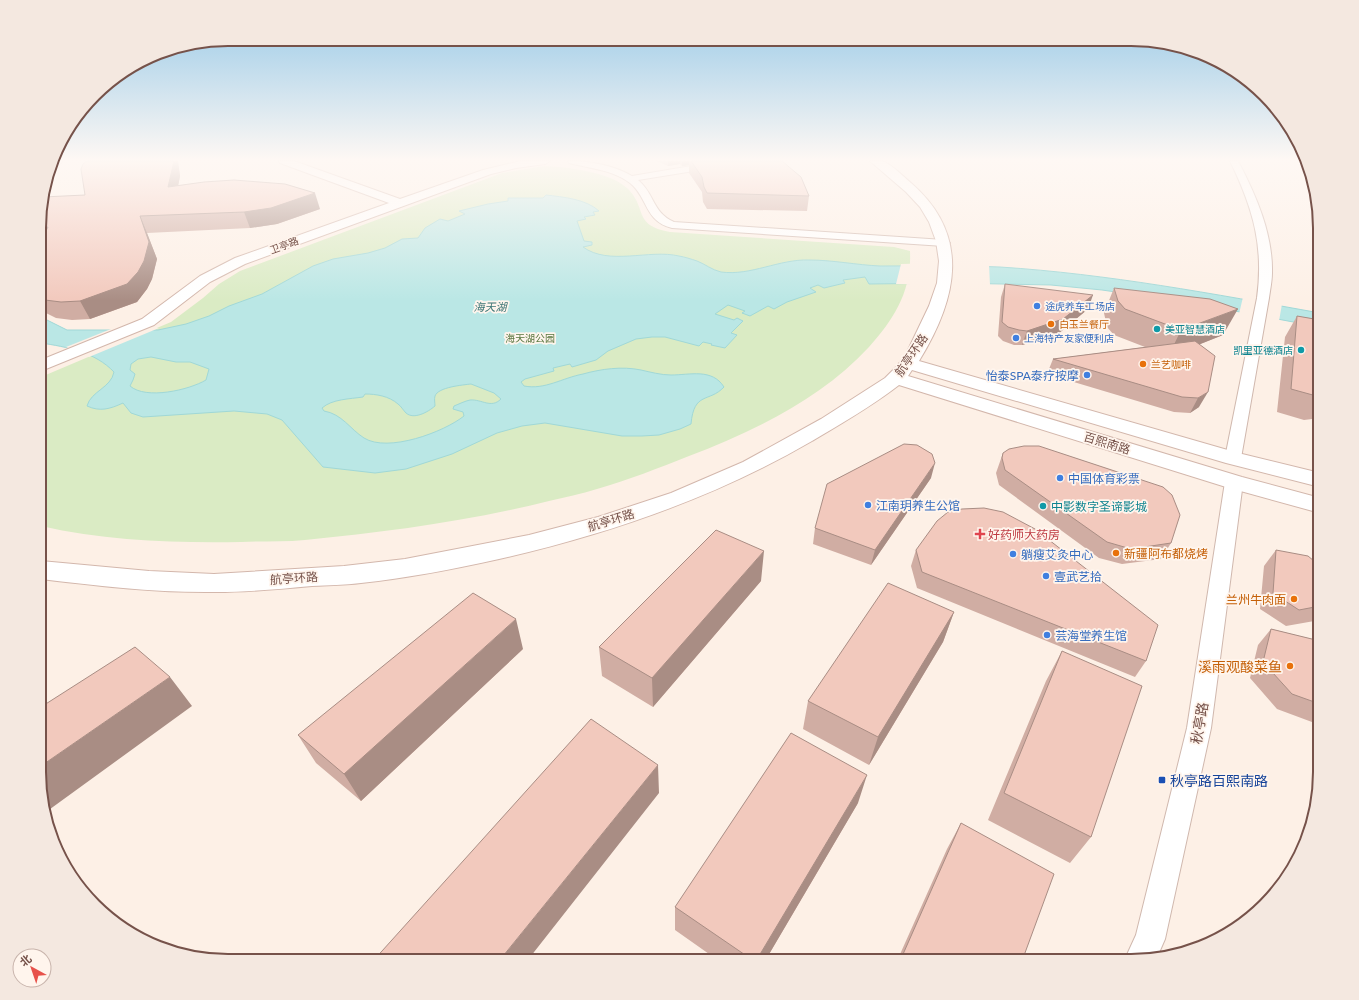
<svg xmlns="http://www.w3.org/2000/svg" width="1359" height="1000" viewBox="0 0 1359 1000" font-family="Lato,'Noto Sans SC',sans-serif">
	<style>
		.green { fill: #daebc4 }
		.water { fill: #bae7e5; stroke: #a0d8d7; fill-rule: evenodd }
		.pier { fill: #fdf0e6 }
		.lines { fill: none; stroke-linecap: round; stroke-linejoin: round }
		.street-casing { stroke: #d0b8ae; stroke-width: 2 }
		.secondary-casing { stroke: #d3b7ac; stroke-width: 2 }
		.street { fill: #fff; fill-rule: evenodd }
		.secondary { fill: #fff; fill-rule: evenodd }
		.wall { fill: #d0ada3 }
		.shaded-wall { fill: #a98d84 }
		.building { fill: #f2c9bd; stroke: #a98d84 }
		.shop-dot { fill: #3f7fe0; stroke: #fff5ed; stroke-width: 1.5 }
		.food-dot { fill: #e8710a; stroke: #fff5ed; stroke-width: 1.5 }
		.culture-dot { fill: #0f9aa8; stroke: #fff5ed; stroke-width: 1.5 }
		.health-dot { fill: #e0444e; stroke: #fff5ed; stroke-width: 1.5 }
		.transit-dot { fill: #1a4fb4; stroke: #fff5ed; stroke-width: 1.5 }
		.labels { text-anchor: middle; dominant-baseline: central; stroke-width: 3.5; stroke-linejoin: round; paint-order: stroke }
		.far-street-label { font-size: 10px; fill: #76524a; stroke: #fff5ed }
		.far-shop-label { font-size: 10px; fill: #366cbe; stroke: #fff5ed; text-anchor: start }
		.far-food-label { font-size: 10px; fill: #c56008; stroke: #fff5ed; text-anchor: start }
		.far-culture-label { font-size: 10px; fill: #0d838f; stroke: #fff5ed; text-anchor: start }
		.far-park-label { font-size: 10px; fill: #59763f; stroke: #fff5ed }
		.far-water-label { font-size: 11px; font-style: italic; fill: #3b7474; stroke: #fff5ed }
		.street-label { font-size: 12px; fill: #76524a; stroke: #fff5ed }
		.shop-label { font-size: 12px; fill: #366cbe; stroke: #fff5ed; text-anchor: start }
		.culture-label { font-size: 12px; fill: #0d838f; stroke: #fff5ed; text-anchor: start }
		.health-label { font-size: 12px; fill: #be3a42; stroke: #fff5ed; text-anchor: start }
		.food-label { font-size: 12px; fill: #c56008; stroke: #fff5ed; text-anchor: start }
		.near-food-label { font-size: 14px; fill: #c56008; stroke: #fff5ed; text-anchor: end }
		.near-street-label { font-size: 14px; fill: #76524a; stroke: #fff5ed }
		.near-transit-label { font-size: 14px; fill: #164399; stroke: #fff5ed; text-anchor: start }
		.rim { fill: none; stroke: #76524a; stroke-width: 2 }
	</style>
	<rect width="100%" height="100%" fill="#fdf0e6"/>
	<!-- green -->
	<path class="green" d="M544 166C567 167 610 172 627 188 648 208 632 225 670 232L894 247 910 251C912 291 894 319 869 347 821 399 754 431 689 456 659 468 628 480 597 489 581 494 565 497 549 501 469 521 387 532 305 540 284 542 263 541 241 542 174 543 106 541 41 526V377L171 322 203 298 219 284 240 271 502 173Z"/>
	<!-- water -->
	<path class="water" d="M546 195C563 197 586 199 599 211L593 212 595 215 584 217 586 219 577 221 584 241 592 242V245L583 247C609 266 649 249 679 256 685 257 691 259 697 261 705 264 712 270 721 272 751 276 779 259 809 260 833 260 857 265 880 266 920 266 960 265 1000 267 1108 274 1214 294 1320 313V327L1192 303 1102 290 1051 285 952 283 869 284 865 277 843 280 845 283 824 288 818 285 810 288 816 292 787 302 774 309 768 306 750 316 742 313 745 311 728 305 715 314 734 320 737 318 743 321 731 333 737 335 725 348 711 345 712 344 703 342 699 346 665 337H652L636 339 608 351 596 360 572 367 570 364 553 368 554 371 525 379 521 382 524 386C545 390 562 378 583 374 601 369 622 366 641 370 650 372 661 375 671 375 690 375 712 368 724 387 709 403 694 391 691 424L680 429 659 435 642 436H622L545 423 522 426 497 433 452 454 406 469 375 473 323 467 282 420 267 414 234 411 143 417 131 413 123 403C110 409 100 412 87 406 91 391 111 388 114 372 95 352 67 347 41 343V317L67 330H158L186 324 209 316 229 306 262 294 313 266 333 259 368 253 385 248 402 239 418 238 425 228 440 219 448 221 465 214 459 211 488 204 508 201V198H543ZM151 357 176 362H190L209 369 206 380C189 390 146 400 130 386L133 380 135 374 130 370 131 364 138 359ZM471 384 494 393 501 399C491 409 482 399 470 400 465 401 459 404 454 406L453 409 463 412 464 416C444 432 388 453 364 438 350 429 342 414 324 411L322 408C332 399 350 399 363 397L365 394C376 394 389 396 398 404 401 406 403 410 406 413 414 420 428 412 435 406 435 403 434 399 435 396 438 387 463 385 471 384Z"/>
	<!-- pier -->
	<path class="pier" d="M937 263 989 265 990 285 896 284 901 264Z
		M1243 297 1282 304 1279 321 1239 314Z
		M116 327 159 328 89 357 66 347Z"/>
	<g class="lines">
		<!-- street casing -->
		<g class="street-casing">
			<path id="street" d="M568 161C589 161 613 165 632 176L721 161H741L737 164 638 180C655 194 652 212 674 222L944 240 950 243 944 246 672 228C644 221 648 197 630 183 613 170 589 168 569 163Z
				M1230 161H1238C1256 195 1273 234 1272 273 1272 281 1270 290 1269 298L1241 458 1239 462 1233 463 1227 462 1225 458 1257 298C1264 246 1253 208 1230 161Z
				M1234 476 1240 478 1243 482 1211 728 1165 939 1158 955 1126 961 1125 959 1136 935 1187 728 1225 482 1228 478Z"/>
		</g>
		<!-- secondary casing -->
		<g class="secondary-casing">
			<path id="secondary" d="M53 161H62L61 163 53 165Z
				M279 161H294L400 199 483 170 521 161H550L545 164 516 168 491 174 245 264 210 282 154 325 41 371V360L142 319 200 276 235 258 389 203 280 163Z
				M870 161C873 161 878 160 882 161 890 163 904 177 911 183 972 236 957 299 919 361L1238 453 1320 473V487L1226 463 912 370 908 376 1242 477 1320 498V513L1226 487 899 385C872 406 841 424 812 441 714 498 609 534 499 559 454 569 408 578 361 583 345 585 328 585 312 586 280 589 248 592 217 592 158 593 99 586 41 579V561L149 571 214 574 344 566 405 559 529 535 598 517 671 493 743 462 821 419 885 378 898 365 907 352 929 306 937 283 939 261 936 241 929 222 920 207 906 192Z"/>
		</g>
		<!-- street -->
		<use href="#street" class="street"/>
		<!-- secondary -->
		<use href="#secondary" class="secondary"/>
	</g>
	<!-- wall -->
	<path class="wall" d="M657 161H782L809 196 807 211 707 209 703 202 702 192 689 173V165L682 166 680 164 668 166Z
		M178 162 180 176 178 186 320 209 277 224 250 228 147 233 157 259 152 279 147 289 137 302 90 319 72 320 56 318 46 313 41 306V203L85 195Z
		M1005 284 1088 309 1058 334 1022 345H1014L1003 341 998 336 1001 297Z
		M1114 288 1223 335 1200 344 1199 407 1190 413 1174 412 1047 374 1053 359 1145 347 1114 335 1107 327 1104 313Z
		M1297 316 1320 320V418L1304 420 1277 412 1285 337Z
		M1003 453 1171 543 1161 559 1122 564 1099 558 999 485 996 473Z
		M931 478 871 565 813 544 815 528Z
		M916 550 1146 661 1135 677 917 588 911 566Z
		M1276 550 1320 566V620L1286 626 1260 609 1264 566Z
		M761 581 653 707 602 676 599 647Z
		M954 612 943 642 869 765 803 729 808 701Z
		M1271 629 1320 641V725L1277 709 1250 678 1258 645Z
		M523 649 361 801 316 763 298 735Z
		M1062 651 1091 837 1070 863 988 820 1046 681Z
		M858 803 765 961H719L675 930V907Z
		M961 823 1022 961H897L947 849Z"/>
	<!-- shaded-wall -->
	<path class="shaded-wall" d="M174 161H178L180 176 175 202 168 187Z
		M668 161H680V164L668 166Z
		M682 161H689V165L682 166Z
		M315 193 320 209 277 224 250 228 244 212Z
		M140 216 147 233 157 259 152 279 147 289 137 302 90 319 80 301Z
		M48 227 41 246V228Z
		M1093 295 1088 309 1058 334 1022 345 1027 331Z
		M1238 309 1223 335 1168 357 1181 330Z
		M1208 392 1199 407 1190 413 1198 398Z
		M935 463 931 478 871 565 875 550Z
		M764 551 761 581 653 707 652 678Z
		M954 612 943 642 869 765 878 737Z
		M516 619 523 649 361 801 344 774Z
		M170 677 192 706 46 812 41 797V766Z
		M658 765 659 793 527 961H499Z
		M867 775 858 803 765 961H756Z"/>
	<!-- building -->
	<path class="building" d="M87 161H174L168 187 204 182 234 180 285 184 315 193 271 208 244 212 140 216 149 242 144 261 138 272 127 284 80 301 61 302 45 300 41 298V241L48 227 41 228V203L43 197 85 195 81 169 83 164Z
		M691 161H782L801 177 809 196 707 193 704 187 702 177Z
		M1005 284 1093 295 1063 319 1027 331 1019 330 1008 327 1002 322Z
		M1114 288 1210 299 1238 309 1181 330 1125 309 1118 301Z
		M1297 316 1320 320V397L1291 389Z
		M1195 341 1215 356 1208 392 1198 398 1182 397 1053 359Z
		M904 444 917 445 932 454 935 463 875 550 815 528 827 484Z
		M1024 446H1039L1163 487 1172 495 1180 515 1171 543 1131 549 1107 542 1005 470 1002 458 1003 453 1009 449Z
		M984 508 1003 512 1035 529 1158 625 1146 661 922 572 916 550 937 521 948 512 962 509Z
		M716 530 764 551 652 678 599 647Z
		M1276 550 1308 556 1320 566V606L1299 610 1273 593Z
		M888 583 954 612 878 737 808 701Z
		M473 593 516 619 344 774 298 735Z
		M1271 629 1320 641V704L1292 694 1263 662Z
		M135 647 170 677 41 766V707Z
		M1062 651 1142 686 1091 837 1004 793Z
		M591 719 658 765 499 961H373Z
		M791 733 867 775 756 961H754L675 907Z
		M961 823 1054 874 1022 961H900Z"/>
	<!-- sky -->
	<linearGradient id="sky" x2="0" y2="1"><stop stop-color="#95c8e7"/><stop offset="0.53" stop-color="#fef8f4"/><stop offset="1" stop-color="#fef8f4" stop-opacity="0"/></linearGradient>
	<rect width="1359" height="301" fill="url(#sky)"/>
	<!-- markers -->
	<g class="shop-dot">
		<circle cx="1037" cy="306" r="4"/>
		<circle cx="1016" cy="338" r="4"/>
		<circle cx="1087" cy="375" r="4"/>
		<circle cx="1060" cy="478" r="4"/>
		<circle cx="868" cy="505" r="4"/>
		<circle cx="1013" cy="554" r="4"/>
		<circle cx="1046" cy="576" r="4"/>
		<circle cx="1047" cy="635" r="4"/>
	</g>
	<g class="food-dot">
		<circle cx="1051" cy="324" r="4"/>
		<circle cx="1143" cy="364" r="4"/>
		<circle cx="1116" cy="553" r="4"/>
		<circle cx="1294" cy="599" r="4"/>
		<circle cx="1290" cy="666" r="4"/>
	</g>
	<g class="culture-dot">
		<circle cx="1157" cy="329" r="4"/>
		<circle cx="1301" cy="350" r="4"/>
		<circle cx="1043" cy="506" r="4"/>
	</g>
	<path class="health-dot" d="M978 528h4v4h4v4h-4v4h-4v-4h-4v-4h4z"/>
	<rect class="transit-dot" x="1158" y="776" width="8" height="8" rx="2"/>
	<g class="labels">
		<!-- far-street labels -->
		<g class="far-street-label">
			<text transform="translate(284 245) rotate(-20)">卫亭路</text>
		</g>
		<!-- far-shop labels -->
		<g class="far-shop-label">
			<text x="1045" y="306">途虎养车工场店</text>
			<text x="1024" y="338">上海特产友家便利店</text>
		</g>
		<!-- far-food labels -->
		<g class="far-food-label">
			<text x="1059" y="324">白玉兰餐厅</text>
			<text x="1151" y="364">兰艺咖啡</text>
		</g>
		<!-- far-culture labels -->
		<g class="far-culture-label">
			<text x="1165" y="329">美亚智慧酒店</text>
			<text x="1293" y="350" text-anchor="end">凯里亚德酒店</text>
		</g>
		<!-- far-park labels -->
		<g class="far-park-label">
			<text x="530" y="338">海天湖公园</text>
		</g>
		<!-- far-water labels -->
		<g class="far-water-label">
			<text x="490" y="306">海天湖</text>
		</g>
		<!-- street labels -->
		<g class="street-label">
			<text transform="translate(911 355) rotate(-56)">航亭环路</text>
			<text transform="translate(1107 443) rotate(17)">百熙南路</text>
			<text transform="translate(611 520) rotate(-17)">航亭环路</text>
			<text transform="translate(294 578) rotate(-4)">航亭环路</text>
		</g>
		<!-- shop labels -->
		<g class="shop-label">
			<text x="1079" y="375" text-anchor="end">怡泰SPA泰疗按摩</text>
			<text x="1068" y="478">中国体育彩票</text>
			<text x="876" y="505">江南玥养生公馆</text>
			<text x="1021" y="554">躺瘦艾灸中心</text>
			<text x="1054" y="576">壹武艺拾</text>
			<text x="1055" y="635">芸海堂养生馆</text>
		</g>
		<!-- culture labels -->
		<g class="culture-label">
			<text x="1051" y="506">中影数字圣谛影城</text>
		</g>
		<!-- health labels -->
		<g class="health-label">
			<text x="988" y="534">好药师大药房</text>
		</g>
		<!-- food labels -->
		<g class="food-label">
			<text x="1124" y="553">新疆阿布都烧烤</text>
			<text x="1286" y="599" text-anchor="end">兰州牛肉面</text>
		</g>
		<!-- near-food labels -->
		<g class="near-food-label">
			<text x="1282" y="666">溪雨观酸菜鱼</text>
		</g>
		<!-- near-street labels -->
		<g class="near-street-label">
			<text transform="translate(1199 723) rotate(-80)">秋亭路</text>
		</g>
		<!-- near-transit labels -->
		<g class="near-transit-label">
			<text x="1170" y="780">秋亭路百熙南路</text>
		</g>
	</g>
	<!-- crop -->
	<path d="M0 0H1359V1000H0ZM228 46H1131A182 182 0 0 1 1313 228V772A182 182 0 0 1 1131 954H228A182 182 0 0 1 46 772V228A182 182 0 0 1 228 46Z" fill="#f4e8e0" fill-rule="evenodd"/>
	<path class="rim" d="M228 46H1131A182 182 0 0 1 1313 228V772A182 182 0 0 1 1131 954H228A182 182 0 0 1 46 772V228A182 182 0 0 1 228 46Z"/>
	<!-- north arrow -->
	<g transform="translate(32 968) rotate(320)"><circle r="19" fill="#fff5ed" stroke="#c8b4ac"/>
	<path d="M0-3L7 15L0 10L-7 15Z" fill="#e7524b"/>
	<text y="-6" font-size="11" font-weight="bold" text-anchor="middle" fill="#76524a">北</text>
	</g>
</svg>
